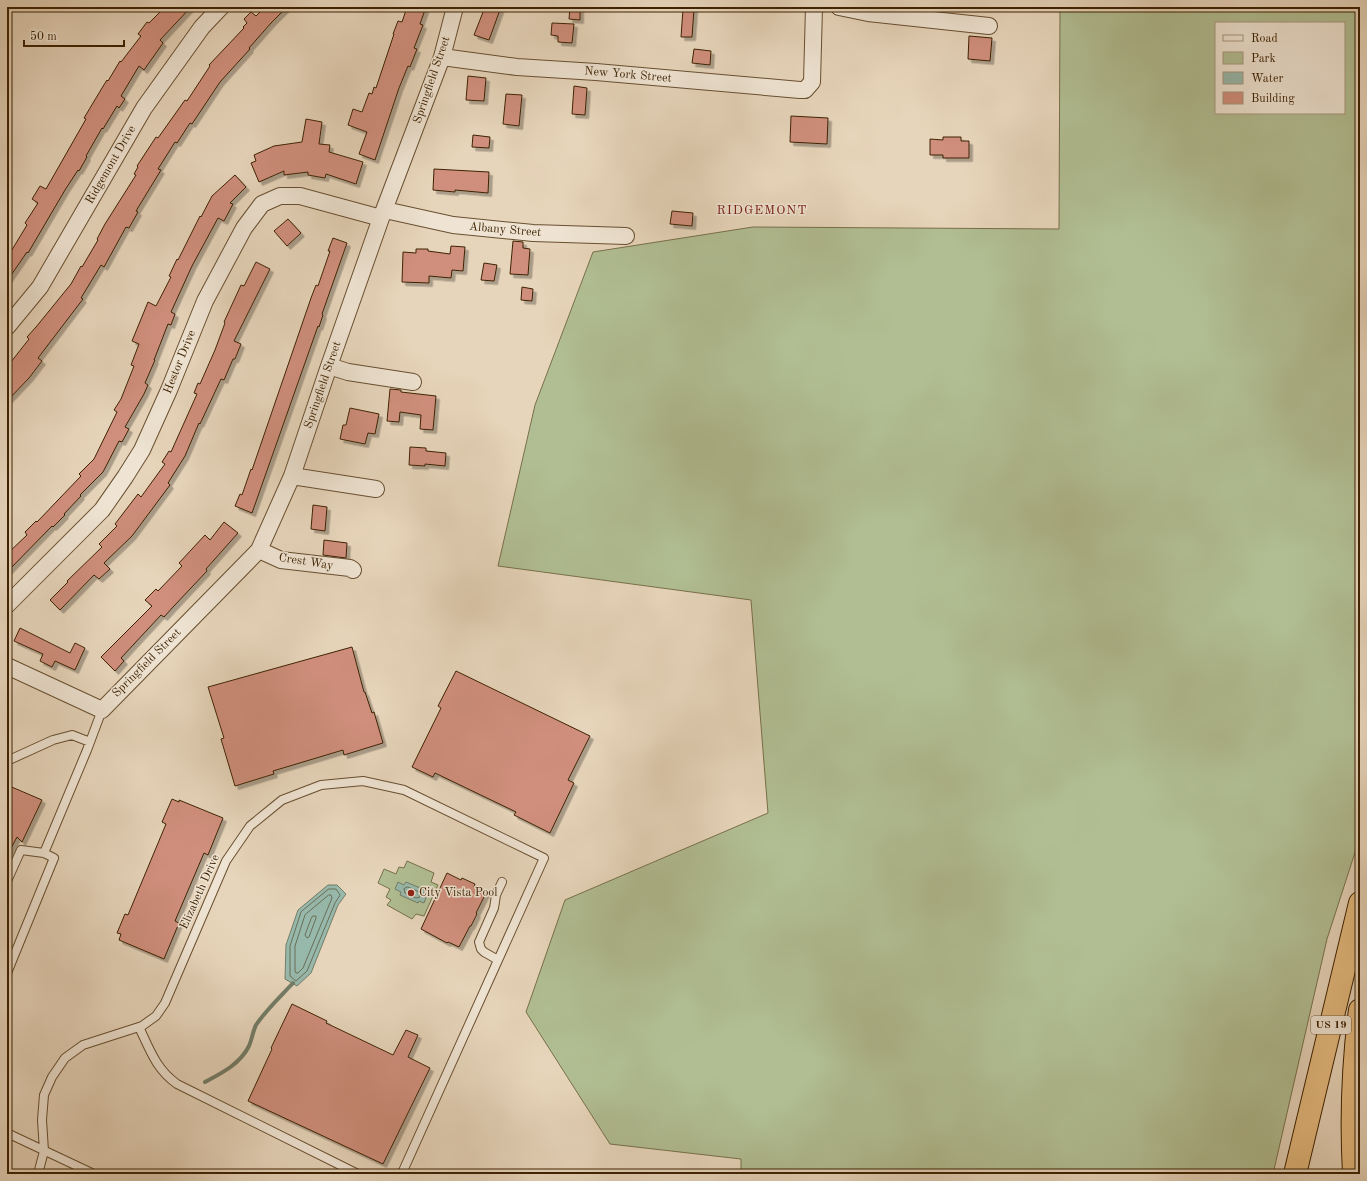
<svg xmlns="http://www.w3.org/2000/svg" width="1367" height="1181" viewBox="0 0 1367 1181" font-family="'Old Standard TT',serif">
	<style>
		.green { fill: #b1be93; stroke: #77704a; fill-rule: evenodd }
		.water { fill: #97b9ac; stroke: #737d68 }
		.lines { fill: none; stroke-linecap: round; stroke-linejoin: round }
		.shore { stroke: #6a6e57; stroke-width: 1 }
		.stream { stroke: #737d68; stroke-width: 4 }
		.building { fill: #d08f7d; stroke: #3d2202; filter: url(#shadow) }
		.lane-casing { stroke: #684f30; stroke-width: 10 }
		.street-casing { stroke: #684f30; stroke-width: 18 }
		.highway-casing { stroke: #3d2202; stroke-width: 24 }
		.lane { stroke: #efe4d3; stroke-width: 8 }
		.street { stroke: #efe4d3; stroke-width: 16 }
		.highway { stroke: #e4ba7e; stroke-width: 22 }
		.poi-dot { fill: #8f2418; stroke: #efe4d3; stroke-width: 1.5 }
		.labels { text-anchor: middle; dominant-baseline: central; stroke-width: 3; stroke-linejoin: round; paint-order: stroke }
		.shield { fill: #efe4d3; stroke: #725c41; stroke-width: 1 }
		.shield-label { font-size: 11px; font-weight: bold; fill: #3d2202 }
		.street-label { font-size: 12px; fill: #3d2202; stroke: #efe4d3 }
		.poi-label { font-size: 12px; fill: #3d2202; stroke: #efe4d3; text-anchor: start }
		.neighbourhood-label { font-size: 13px; letter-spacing: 1px; fill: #7a1f14; stroke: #efe4d3 }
	</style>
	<defs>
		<filter id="shadow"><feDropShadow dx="3.5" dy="3.5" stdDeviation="0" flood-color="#0004"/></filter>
	</defs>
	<rect width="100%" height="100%" fill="#e7d5bb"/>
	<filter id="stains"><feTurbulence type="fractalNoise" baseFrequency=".005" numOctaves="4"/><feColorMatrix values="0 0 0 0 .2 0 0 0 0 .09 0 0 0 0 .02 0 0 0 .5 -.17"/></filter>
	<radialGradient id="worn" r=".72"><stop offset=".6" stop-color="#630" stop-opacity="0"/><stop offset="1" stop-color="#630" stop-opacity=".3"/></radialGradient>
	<!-- green -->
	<path class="green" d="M1060 7H1360V837L1327 939 1273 1174H741V1159L610 1144 526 1012 565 900 768 813 751 600 498 566 535 405 593 252 753 227 1059 229ZM1216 23H1344V113H1216Z
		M407 861 434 873 431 882 438 885 424 916 416 914 412 919 387 905 391 900 386 897 390 889 378 883 384 869 396 874 399 867 404 868Z"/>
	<!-- water -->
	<path class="water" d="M398 882 404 885 406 882 425 890 424 893 427 895 424 903 419 901 418 903 400 895 401 892 395 889Z
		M328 885H337L346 894 338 905 311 973 297 986 285 979 286 945 298 910Z"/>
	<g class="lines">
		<!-- shore -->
		<path class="shore" d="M408 887 419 892 420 897 416 898 405 893 404 889Z
			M329 889H336L340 895 335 903 307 971 296 981 290 976V946L301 912Z
			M329 895H331L332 898 303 968 298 973H296L295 971V946L305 915Z
			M313 916H316V918L309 937 307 938 305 935 311 919Z"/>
		<!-- stream -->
		<path class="stream" d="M205 1082C222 1073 240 1064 249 1046 252 1039 253 1031 256 1025 266 1010 280 997 293 983"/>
	</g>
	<!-- building -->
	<path class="building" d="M165 7H191L160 40 163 43 144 70 139 66 121 96 125 99 119 108 117 106 103 129 102 128 86 156 87 157 79 171 78 170 65 190 28 253 27 252 7 281V258L27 225 25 223 38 203 32 199 40 186 46 189 86 119 84 118 102 88 107 80 108 81 120 61 121 62 141 36 138 34 147 22 149 23Z
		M265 7H287L271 23 249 48 250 49 220 82 192 124 190 123 177 143 175 142 158 169 161 170 136 211 138 212 129 228 126 227 104 267 101 265 81 298 83 299 38 358 42 361 29 378 7 401V367L29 339 27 337 36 327 71 284 81 266 82 267 98 240 97 239 105 224 136 175 134 174 138 167 137 166 156 137 158 138 185 100 187 101 210 66 209 65 244 28 243 27 247 23 244 19 251 12 256 16Z
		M407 7H426L420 24 423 25 414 48 417 49 410 67 408 66 399 88 375 160 359 154 367 132 348 125 353 109 362 112 369 93 372 94 374 87 376 88 394 34H393L398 21 402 22Z
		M485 7H501L489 40 474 35Z
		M570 7H580V20L569 19Z
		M683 9H694L692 37H681Z
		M552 23 574 24 572 43 558 42V36L551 35Z
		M969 36 992 38 990 61 968 59Z
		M694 49 711 51 710 65 692 63Z
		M468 76 486 78 484 101 466 100Z
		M574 86 587 88 585 115 572 114Z
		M506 94 522 95 519 126 503 124Z
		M791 116 828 118 827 144 790 142Z
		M306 119 322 122 319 144 330 145 329 152 363 162 356 184 326 174 325 178 308 175V172L284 175V171L259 182 251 163 256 161 254 155 274 146 302 142Z
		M473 135 490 137 489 148 472 147Z
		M943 137H961V141H969V158H943V155H930V139L943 140Z
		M434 169 489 172 488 193 455 190V192L433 190Z
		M235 175 246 187 230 203 233 204 224 221 218 218 192 266 171 312 175 314 171 325 168 324 154 360H155L145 383 148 385 144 394 125 427 129 429 122 442 119 441 103 472 80 495 81 496 64 514 65 515 53 527 52 526 7 572V554L27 535 25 532 36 521 37 522 81 476 79 474 94 459 117 412 114 410 121 399 134 366 131 365 139 344 132 341 148 302 156 306 171 277 169 276 177 259 178 260 200 216 201 217 212 196Z
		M672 211 693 213 692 226 670 224Z
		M288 219 301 233 287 246 274 231Z
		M333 238 347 243 322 314 323 315 319 327 318 326 252 513 235 506 240 494 242 495 251 469 252 470 311 298 316 285 318 286 330 251H328Z
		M513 241 523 242V248L530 249 528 275 510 274Z
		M451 246 465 247 463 271 452 270 451 278 429 276V283L402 282 403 252 416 253V249H428V251L450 254Z
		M256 262 270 269 234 341 241 344 235 359H233L224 380 221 379 200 424 199 423 185 456 168 483 170 485 132 536 104 563 110 569 99 579 94 575 60 610 50 600 68 582 67 581 102 547 99 544 117 526 115 524 138 494 141 497 165 464 162 462 169 451 171 452 197 394 194 393 198 383 200 384 215 350 225 323 224 322 241 285 244 286Z
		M484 263 497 265 494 281 481 280Z
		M522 287 533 289 532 301 521 300Z
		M390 389 401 390V392L436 396 433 430 420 429 421 415 400 412 399 422 387 421Z
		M350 408 379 414 375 434 368 433 365 444 340 439 343 425H346Z
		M410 447 426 448V451L446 453 445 466 425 464V466L409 465Z
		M313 505 327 507 325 531 311 529Z
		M224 522 238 533 206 569 207 571 174 606 164 617 161 615 121 658 124 661 115 671 101 657 152 606 145 600 156 589 158 591 182 566 179 563 205 535 210 540Z
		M324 540 347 543 346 558 323 555Z
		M20 628 70 653 75 643 85 648 75 670 55 661 52 667 40 661 43 654 14 641Z
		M352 647 364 692H365L372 713 374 712 383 743 344 755 343 750 273 771 274 774 235 786 221 739 224 738 208 687Z
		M456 671 590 736 568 780 574 783 550 833 514 815 516 812 435 773 433 777 412 767 441 708 438 706Z
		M7 785 42 800 22 842 17 837 7 856Z
		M172 799 179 802V800L223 818 208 855 204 853 175 921 179 923 164 959 119 940 121 934 117 933 125 914 128 915 166 824 162 822Z
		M447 873 461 880 462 878 475 884 474 887 486 893 476 913 477 914 471 926H470L459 947 448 942 447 943 421 929Z
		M292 1004 327 1021 326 1023 393 1055 406 1030 418 1035 408 1057 430 1068 383 1164 248 1101 272 1049 271 1048Z"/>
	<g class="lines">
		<!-- lane casing -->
		<g class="lane-casing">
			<path id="lane" d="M7 761 53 740 72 735 90 742
				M7 881 21 850 44 853
				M498 960 484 952 481 949 479 942 494 908 496 895 502 882
				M7 973 54 858 44 853 87 750 102 710
				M139 1027C150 1050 156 1069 177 1084L358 1174
				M7 1133 94 1174
				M38 1174 44 1151 42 1120 44 1095 52 1077 65 1058 83 1045 142 1026 156 1016 165 1003 226 861 250 826 282 800 321 785 363 781 404 790 544 858 403 1171 400 1174"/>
		</g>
		<!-- street casing -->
		<g class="street-casing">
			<path id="street" d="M839 7 868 13 989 26
				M442 57 517 67 596 72 800 90H805L812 82 814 7
				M385 210 453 225 533 233 626 236
				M7 327 40 287 144 108 202 27 221 7
				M329 366 348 372 413 382
				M292 476 376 489
				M259 550 281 560 350 568 353 570
				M7 605 102 510 125 477 142 450 169 390 205 301 244 228 262 204 280 196H300L381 218
				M7 666 102 710 259 550 292 476 329 366 381 218 442 57 455 7"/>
		</g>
		<!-- highway casing -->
		<g class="highway-casing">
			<path id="highway" d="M1295 1174 1360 903
				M1354 1174C1351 1120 1353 1064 1360 1010"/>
		</g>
		<!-- lane -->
		<use href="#lane" class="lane"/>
		<!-- street -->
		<use href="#street" class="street"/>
		<!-- highway -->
		<use href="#highway" class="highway"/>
	</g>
	<!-- markers -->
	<circle class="poi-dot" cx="411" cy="893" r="4"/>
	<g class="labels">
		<!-- shield labels -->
		<rect class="shield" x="1311" y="1016" width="40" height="18" rx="3"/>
		<g class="shield-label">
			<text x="1331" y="1025">US 19</text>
		</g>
		<!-- street labels -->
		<g class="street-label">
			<text transform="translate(628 75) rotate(5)">New York Street</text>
			<text transform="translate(432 80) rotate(-71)">Springfield Street</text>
			<text transform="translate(111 165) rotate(-60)">Ridgemont Drive</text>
			<text transform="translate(505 230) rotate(5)">Albany Street</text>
			<text transform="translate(180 362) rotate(-68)">Hestor Drive</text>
			<text transform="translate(323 385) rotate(-71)">Springfield Street</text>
			<text transform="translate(306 562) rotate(9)">Crest Way</text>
			<text transform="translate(147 663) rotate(-45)">Springfield Street</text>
			<text transform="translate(200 892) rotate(-66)">Elizabeth Drive</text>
		</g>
		<!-- poi labels -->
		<g class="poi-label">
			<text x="419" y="893">City Vista Pool</text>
		</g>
		<!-- neighbourhood labels -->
		<g class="neighbourhood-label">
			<text x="762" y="210">RIDGEMONT</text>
		</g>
	</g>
	<!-- margin -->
	<rect width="1367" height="1181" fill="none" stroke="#e7d5bb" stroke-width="24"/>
	<rect x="8" y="8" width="1351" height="1165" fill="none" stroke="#3d2202" stroke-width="2"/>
	<rect x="12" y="12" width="1343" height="1157" fill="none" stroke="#3d2202"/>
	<!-- legend -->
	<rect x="1215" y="22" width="130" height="92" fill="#efe4d3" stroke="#a8967f"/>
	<rect x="1223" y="35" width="20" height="6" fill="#efe4d3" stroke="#a8967f"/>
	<text x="1251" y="42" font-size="12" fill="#3d2202">Road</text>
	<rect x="1223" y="52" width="20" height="12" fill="#b1be93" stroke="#a8967f"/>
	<text x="1251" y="62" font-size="12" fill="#3d2202">Park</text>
	<rect x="1223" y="72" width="20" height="12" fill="#97b9ac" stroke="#a8967f"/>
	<text x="1251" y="82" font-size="12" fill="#3d2202">Water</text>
	<rect x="1223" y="92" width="20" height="12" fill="#d08f7d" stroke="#a8967f"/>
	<text x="1251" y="102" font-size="12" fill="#3d2202">Building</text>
	<!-- scale -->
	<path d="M24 40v6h100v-6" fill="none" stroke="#3d2202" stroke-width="2"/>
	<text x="30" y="40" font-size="12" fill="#3d2202" stroke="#efe4d3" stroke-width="3" paint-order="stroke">50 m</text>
	<rect width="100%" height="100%" filter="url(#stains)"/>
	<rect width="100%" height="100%" fill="url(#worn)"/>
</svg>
